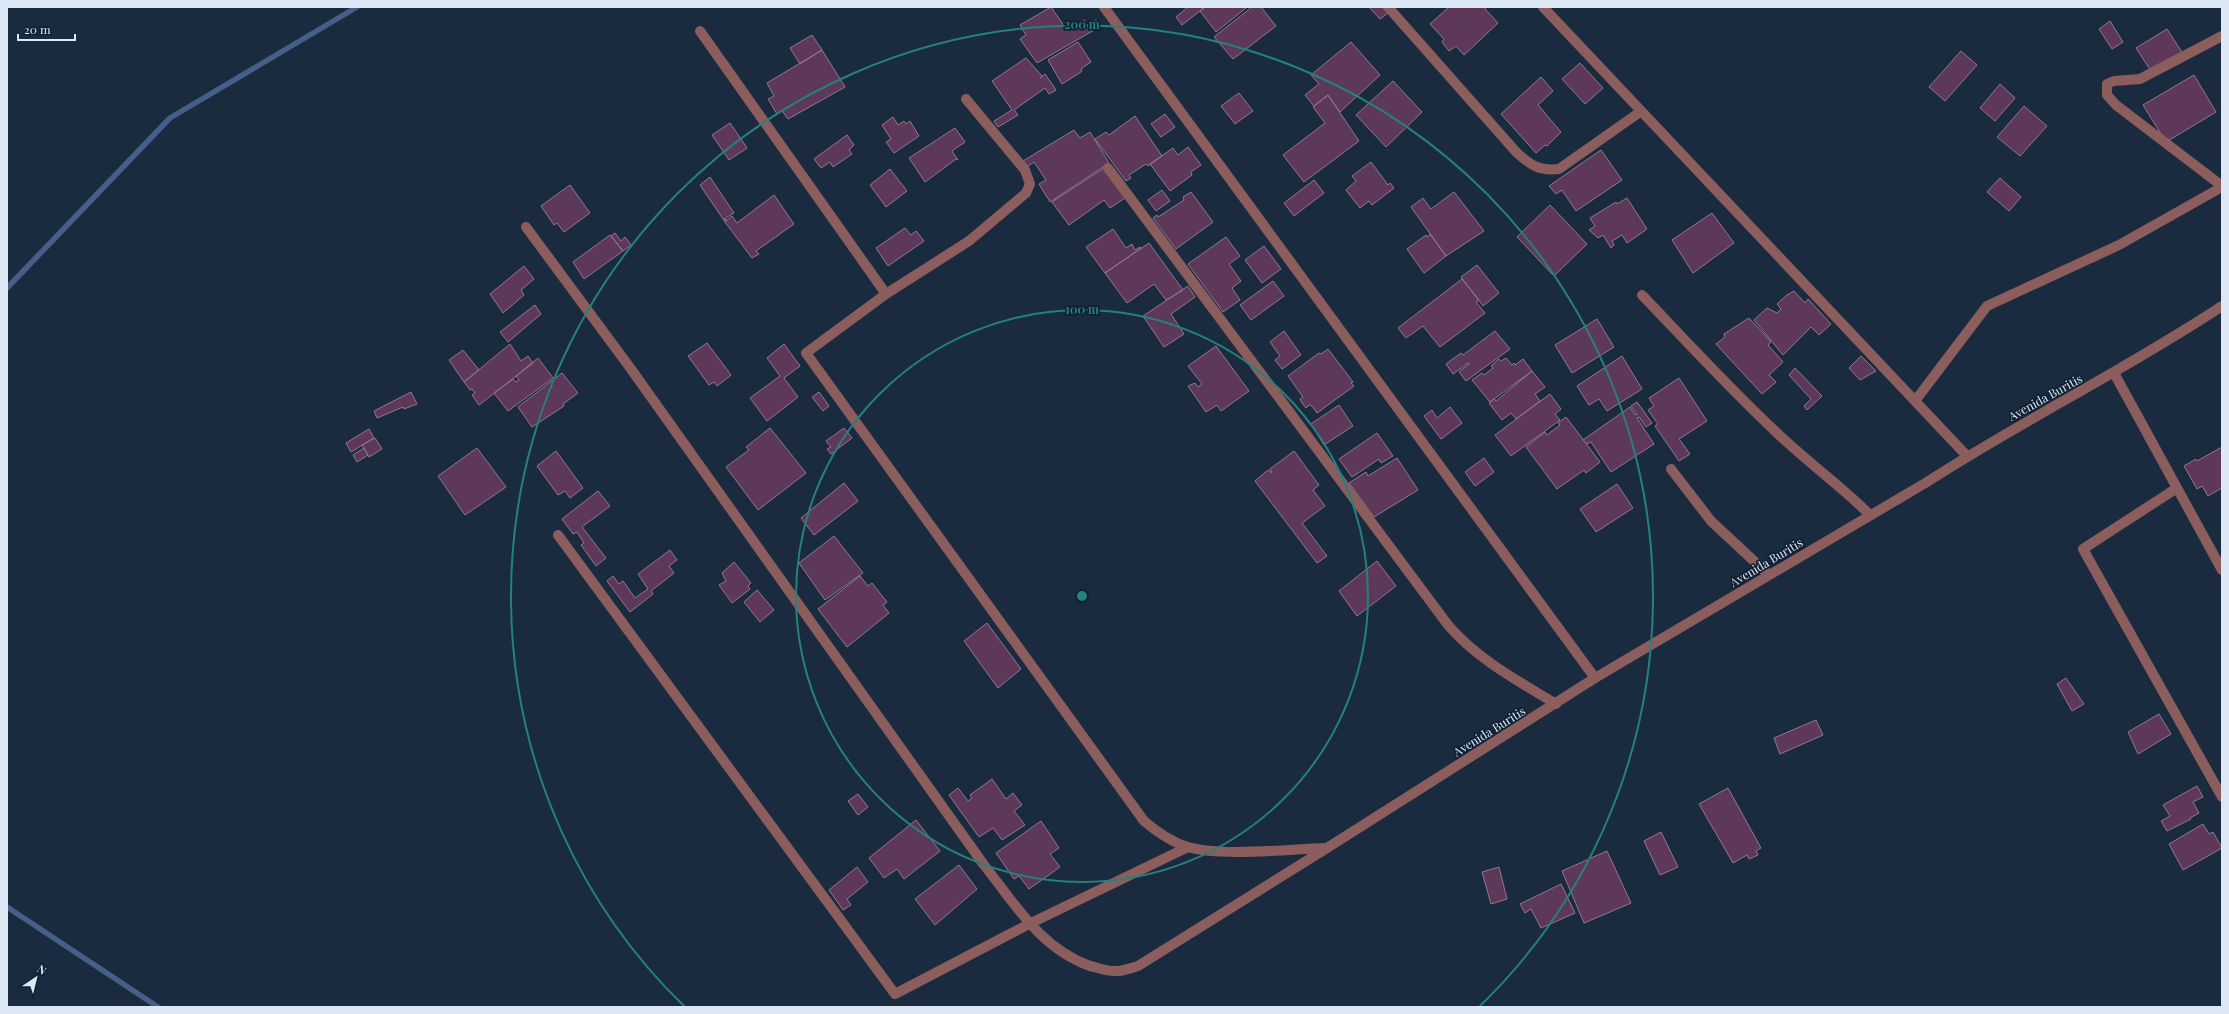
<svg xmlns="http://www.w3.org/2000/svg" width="2229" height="1014" viewBox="0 0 2229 1014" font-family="'Playfair Display',serif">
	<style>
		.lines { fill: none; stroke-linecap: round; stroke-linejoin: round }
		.stream { stroke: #455f88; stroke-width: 5.5 }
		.building { fill: #5e3859; stroke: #92788e }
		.minor { stroke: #8b5e5d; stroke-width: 10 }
		.tertiary { stroke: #8b5e5d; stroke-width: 10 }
		.ring { fill: none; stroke: #24817c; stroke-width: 2 }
		.labels { text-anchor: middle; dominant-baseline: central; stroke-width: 3.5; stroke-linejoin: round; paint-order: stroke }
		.street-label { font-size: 12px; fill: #dde8f5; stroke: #112134 }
		.centre { fill: #24817c; stroke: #112134; stroke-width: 2 }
		.ring-label { font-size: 12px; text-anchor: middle; font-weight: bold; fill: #24817c; stroke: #112134; stroke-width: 3.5; stroke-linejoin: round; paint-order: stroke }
	</style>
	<rect width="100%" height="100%" fill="#1a2b3f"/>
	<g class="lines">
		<!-- stream -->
		<path class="stream" d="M7 288 170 118 357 7
			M7 907 158 1007"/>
	</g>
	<!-- building -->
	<path class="building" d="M1051 7 1067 30 1084 20 1087 25 1096 20 1101 26 1037 63 1020 39 1026 35 1020 25Z
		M1188 7H1205L1182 25 1176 17Z
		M1205 7H1245L1246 8 1216 32 1200 11Z
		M1252 7H1261L1276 26 1233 59 1214 37Z
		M1369 7H1383L1388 13 1380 19Z
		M1449 7H1487L1485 9 1498 23 1464 55 1456 46 1449 51 1442 42 1444 39 1430 24Z
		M2110 21 2123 42 2112 49 2099 29Z
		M2167 29 2183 54 2153 74 2136 48Z
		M812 35 822 50 800 64 790 48Z
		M1078 42 1091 62 1082 68 1081 72 1062 84 1048 60Z
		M1351 42 1380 75 1340 112 1328 95 1314 106 1305 95 1319 84 1311 75Z
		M822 50 845 87 788 119 782 111 777 114 768 99 774 96 767 83Z
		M1961 51 1977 65 1945 101 1929 87Z
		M1026 58 1042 76 1040 78 1045 74 1056 90 1049 94 1045 88 1014 110 1018 115 998 127 994 121 1012 110 992 81Z
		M1580 63 1603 88 1585 104 1562 79Z
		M2194 75 2216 112 2166 142 2143 105Z
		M1541 77 1553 91 1538 105 1561 132 1547 146 1545 145 1536 153 1501 114Z
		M1393 81 1422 112 1386 147 1356 115Z
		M2000 84 2015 98 1995 121 1980 108Z
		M1239 93 1253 111 1235 124 1221 106Z
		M1328 95 1359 141 1304 182 1283 155 1325 123 1313 107Z
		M2024 106 2047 126 2020 156 1997 137Z
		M1165 114 1175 127 1161 137 1151 124Z
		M1135 116 1162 156 1148 166 1146 164 1129 175 1131 178 1126 181 1095 139 1106 132 1109 135Z
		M893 117 898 125 904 121 906 124 910 121 919 136 894 153 886 142 891 139 882 125Z
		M730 123 747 148 729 160 712 135Z
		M955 128 965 142 952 151 958 160 956 159 925 182 909 158Z
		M1074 130 1080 138 1090 132 1109 163 1050 202 1039 184 1046 180 1034 162 1027 167 1023 161Z
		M847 135 854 145 849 150 852 154 833 167 830 162 821 168 814 159Z
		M1188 147 1201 165 1191 172 1192 175 1170 191 1150 164 1173 148 1178 155Z
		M1601 150 1622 180 1576 211 1562 190 1556 194 1549 186Z
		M1371 162 1388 185 1390 183 1394 188 1372 205 1369 201 1360 208 1346 190 1356 181 1352 176Z
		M1104 168 1125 198 1110 208 1104 200 1069 225 1052 202Z
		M890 169 907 191 886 207 870 185Z
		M710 177 734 213 724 219 727 220 725 222 700 185Z
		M2000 178 2021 197 2009 211 1987 192Z
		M1314 180 1324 193 1294 216 1284 203Z
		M570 185 590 213 564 232 557 223 554 225 541 206Z
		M1162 190 1170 201 1156 211 1148 200Z
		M1191 192 1213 222 1176 249 1153 218 1157 215 1158 217 1184 200 1183 197Z
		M1454 192 1484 231 1446 256 1411 207 1423 198 1431 209Z
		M774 195 794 224 756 251 759 254 752 258 725 222 732 216 737 223Z
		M1627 198 1647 229 1627 243 1622 235 1612 241 1614 245 1611 248 1603 235 1598 238 1589 230 1595 226 1590 218 1616 202 1617 204Z
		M1550 205 1587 244 1554 276 1517 237Z
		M1712 213 1734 243 1693 273 1672 240Z
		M905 228 911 235 916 231 924 241 888 266 876 248Z
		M1113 229 1126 248 1132 244 1135 250 1140 247 1141 248 1105 273 1086 247Z
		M615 233 621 241 625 237 631 245 623 251 611 236Z
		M1430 234 1446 256 1424 273 1407 249 1426 235 1427 237Z
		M610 235 623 251 584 279 573 262Z
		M1226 237 1240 256 1229 264 1241 281 1232 288 1240 300 1223 312 1188 264Z
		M1149 243 1183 290 1166 300 1154 284 1127 303 1105 273Z
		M1264 246 1281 269 1262 283 1245 260Z
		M1477 265 1499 293 1483 306 1461 277Z
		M524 266 534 279 521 290 524 295 503 313 490 294Z
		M1462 279 1479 300 1476 302 1485 313 1440 347 1423 326 1406 338 1398 328Z
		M1273 281 1284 296 1251 320 1240 305Z
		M1188 286 1195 297 1171 314 1184 334 1164 347 1143 316Z
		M1794 291 1805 303 1808 299 1831 324 1819 335 1811 327 1783 355 1754 320 1767 308 1777 313 1781 309 1777 304 1787 295Z
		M535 305 541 314 508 342 500 332Z
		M1749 318 1771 342 1768 345 1783 362 1769 375 1776 382 1762 394 1716 344 1725 337 1724 334Z
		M1597 319 1614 347 1572 373 1555 345Z
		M1284 331 1301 355 1282 369 1275 360 1280 356 1270 342Z
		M1495 331 1510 349 1466 381 1459 372 1469 364 1468 363 1453 374 1446 364 1461 353 1463 355Z
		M707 343 731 375 717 386 714 382 709 385 688 356Z
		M510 344 521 361 528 356 533 363 479 405 472 395 475 393 472 389 470 390 464 382Z
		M784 344 800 366 784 378 798 397 767 421 750 398 780 376 767 358Z
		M1216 346 1249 391 1221 411 1217 405 1206 412 1188 386 1195 383 1198 387 1202 384 1188 366Z
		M1328 349 1353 382 1351 383 1354 386 1317 413 1312 406 1309 405 1306 408 1302 403 1300 399 1303 397 1288 376 1319 353 1321 354Z
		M463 350 479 370 464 382 449 360Z
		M1622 356 1642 389 1607 411 1599 399 1589 405 1577 386Z
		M1861 356 1876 371 1860 380 1849 368Z
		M538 358 553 378 508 411 494 393 513 379 516 382 519 380 516 376Z
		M1506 358 1512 365 1514 363 1515 365 1523 359 1532 371 1490 402 1472 380 1482 373 1484 375 1493 368 1491 366 1499 359 1501 361Z
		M1795 368 1822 396 1807 410 1804 406 1811 399 1789 375Z
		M1532 371 1545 387 1535 394 1540 401 1516 419 1511 413 1502 420 1489 403 1494 399 1496 401Z
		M562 373 578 393 563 404 564 406 532 427 518 407Z
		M1679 378 1707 421 1679 439 1690 454 1679 461 1655 426 1658 424 1648 410 1654 406 1649 398Z
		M411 392 417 404 404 409 403 407 377 418 374 411Z
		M819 392 829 406 823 411 812 397Z
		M1550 394 1561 409 1555 414 1560 420 1511 456 1495 435Z
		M1637 402 1652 423 1646 427 1639 417 1637 418 1654 444 1611 472 1591 442 1587 444 1583 440 1630 407 1635 415 1637 414 1631 406Z
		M1339 405 1353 426 1324 445 1311 424Z
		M1450 407 1462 423 1441 439 1424 416 1432 410 1437 418Z
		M1566 417 1600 462 1586 473 1584 470 1557 489 1526 447 1545 432 1547 435 1560 425 1558 423Z
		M770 428 806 473 758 510 726 467 749 450 746 447Z
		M844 428 852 438 831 454 827 449 831 447 826 441Z
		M369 429 374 438 351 452 346 443Z
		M1377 433 1393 456 1381 463 1379 459 1352 477 1339 459Z
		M375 438 382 449 369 457 362 445Z
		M2222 447V488L2208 496 2202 486 2197 489 2184 466 2196 459 2197 461Z
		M364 448 368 455 357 462 353 455Z
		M477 448 506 487 465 515 438 476Z
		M556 451 583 488 570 498 565 491 558 495 537 466Z
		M1294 451 1319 485 1313 490 1325 506 1302 523 1327 556 1317 563 1255 481 1268 470 1272 473 1270 469Z
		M1397 458 1418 490 1374 517 1349 483 1366 472 1368 476Z
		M1484 458 1494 472 1475 486 1465 472Z
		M844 483 858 501 814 535 801 518Z
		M1617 484 1633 508 1596 532 1580 509Z
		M598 491 610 506 582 527 606 558 596 566 581 545 584 543 577 532 573 534 562 519Z
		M834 536 863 573 825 600 799 563Z
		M670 550 677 560 669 566 674 573 651 591 653 594 630 612 607 581 613 576 619 584 623 581 635 598 648 589 638 574Z
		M1377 561 1396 586 1357 616 1339 591Z
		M734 562 751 583 748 586 750 589 732 603 719 585 726 581 722 573Z
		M860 576 868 586 872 583 887 602 883 605 889 613 847 647 818 609Z
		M757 590 774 610 760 622 744 602Z
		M987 623 1021 669 998 688 964 641Z
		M2066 678 2084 704 2072 711 2057 684Z
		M2159 714 2171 734 2138 754 2128 732Z
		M1816 720 1823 735 1780 754 1774 738Z
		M992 779 1006 799 1013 793 1022 805 1014 811 1025 825 1002 840 993 828 979 837 949 795 958 788 968 801 972 798 970 795Z
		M2197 786 2203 797 2193 802 2199 813 2190 818 2191 819 2167 831 2161 821 2170 816 2163 805Z
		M1728 788 1761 848 1756 851 1758 855 1749 859 1747 855 1733 863 1699 804Z
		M858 794 868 807 858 815 848 801Z
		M916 820 940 851 904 879 897 869 884 878 869 858Z
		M1041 821 1059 848 1050 854 1060 867 1029 889 1019 876 1014 879 996 853Z
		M2203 824 2209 834 2213 832 2222 848 2183 870 2169 844Z
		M1661 832 1678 867 1660 875 1644 841Z
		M1607 851 1631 903 1584 923 1562 871Z
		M959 865 977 889 935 925 915 899Z
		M857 867 868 882 847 899 851 905 843 910 829 890Z
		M1499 867 1507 899 1491 904 1482 872Z
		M1561 884 1575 913 1541 928 1531 909 1525 913 1520 904Z"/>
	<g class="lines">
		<!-- minor -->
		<path class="minor" d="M1104 7 1595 678
			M1388 7 1517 153C1532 166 1539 171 1559 169L1640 112
			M1543 7 1967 456
			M700 31 886 294
			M2222 36 2140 79 2114 81 2107 84V95L2116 105 2222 186
			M966 99 1025 170 1030 184 1026 193 969 241 886 294 806 353 1144 821C1157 832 1171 842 1188 847 1223 857 1288 849 1326 848
			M1108 168 1448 625C1477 659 1518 681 1556 704
			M526 227 631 369 984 865C1015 904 1040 948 1090 966 1099 968 1108 972 1117 971 1124 971 1131 968 1138 966L1327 848
			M1642 295C1686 341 1729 388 1776 432 1806 461 1840 485 1869 514
			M2114 373 2222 570
			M1915 401 1987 306 2119 245 2222 187
			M1671 469 1711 521 1769 575
			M2177 488 2083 549 2222 797
			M558 535 895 994 1029 924 1188 847"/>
		<!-- tertiary -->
		<path class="tertiary" d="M1327 848 1595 678 1927 482C2023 420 2127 369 2222 306"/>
	</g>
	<!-- distance rings -->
	<g class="ring">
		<circle cx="1082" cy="596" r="286"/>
		<path d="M685 1007A571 571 0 1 1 1479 1007"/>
	</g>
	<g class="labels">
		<!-- street labels -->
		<g class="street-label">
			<text transform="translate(2045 397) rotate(-29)">Avenida Buritis</text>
			<text transform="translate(1766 562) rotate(-31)">Avenida Buritis</text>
			<text transform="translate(1489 731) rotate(-32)">Avenida Buritis</text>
		</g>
	</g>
	<circle cx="1082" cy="596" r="6" class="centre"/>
	<g class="ring-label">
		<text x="1082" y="29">200 m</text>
		<text x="1082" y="314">100 m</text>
	</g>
	<!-- border -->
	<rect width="2229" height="1014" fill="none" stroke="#dde8f5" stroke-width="16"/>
	<!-- north arrow -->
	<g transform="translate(36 978) rotate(35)" stroke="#112134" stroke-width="3" paint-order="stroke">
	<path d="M0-3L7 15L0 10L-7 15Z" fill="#dde8f5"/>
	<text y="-6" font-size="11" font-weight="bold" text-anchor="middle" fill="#dde8f5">N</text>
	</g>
	<!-- scale -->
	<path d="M18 34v6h57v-6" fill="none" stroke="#dde8f5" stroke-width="2"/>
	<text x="24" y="34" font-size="12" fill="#dde8f5" stroke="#112134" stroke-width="3" paint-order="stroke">20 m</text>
</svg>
